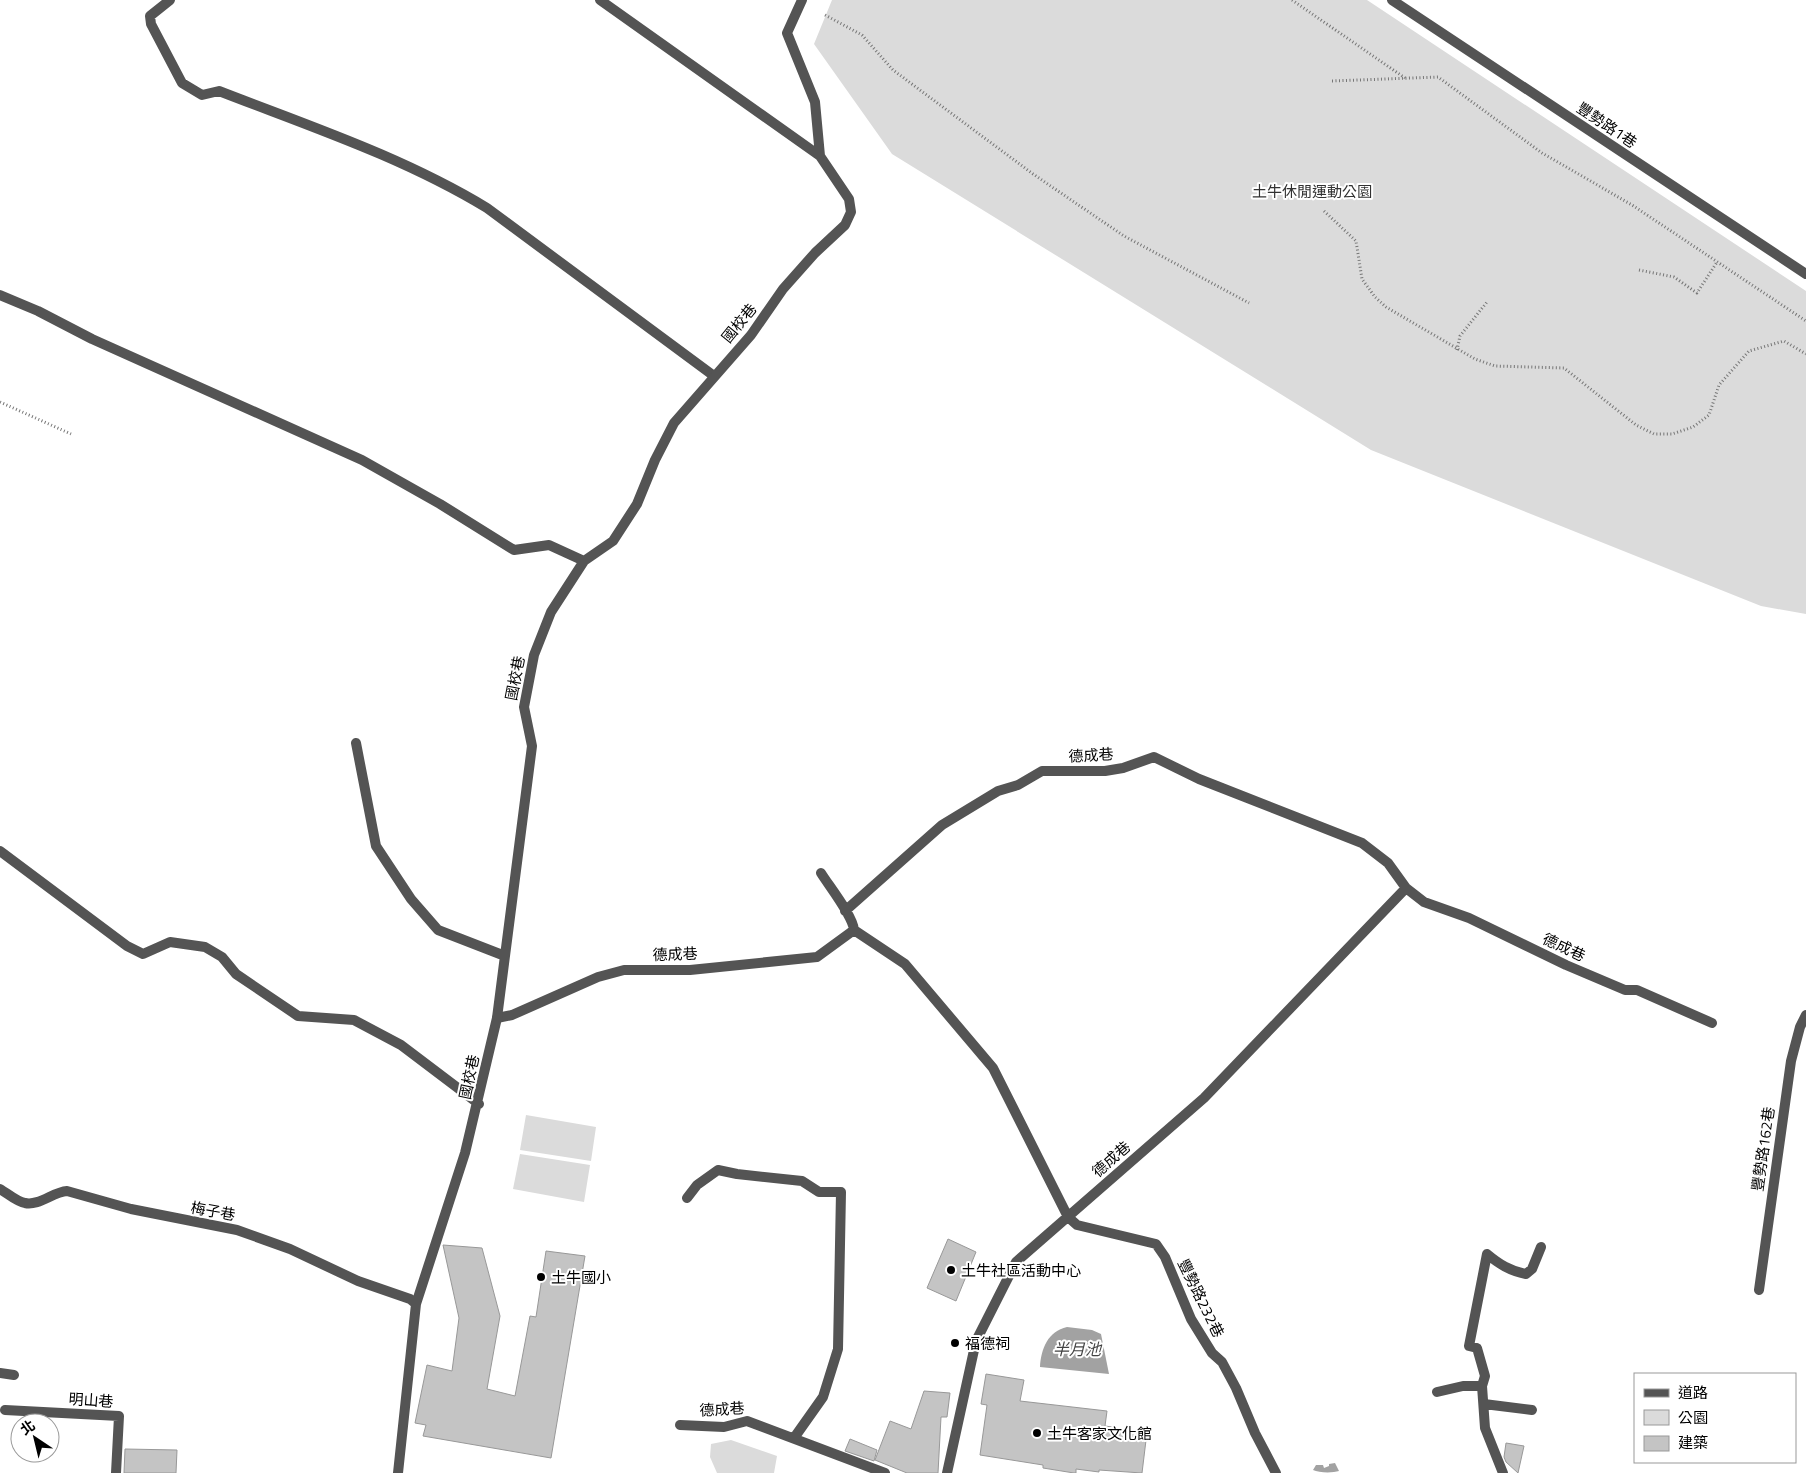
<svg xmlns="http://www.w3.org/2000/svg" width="1806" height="1473" viewBox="0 0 1806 1473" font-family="'Titillium Web','Noto Sans TC',sans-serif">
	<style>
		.green { fill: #dbdbdb }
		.water { fill: #a2a2a2 }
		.building { fill: #c4c4c4; stroke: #989898 }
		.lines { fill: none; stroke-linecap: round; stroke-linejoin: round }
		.path { stroke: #767676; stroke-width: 3; stroke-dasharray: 1 2.5; stroke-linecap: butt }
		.lane { stroke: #545454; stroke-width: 10 }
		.street { stroke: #545454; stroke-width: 10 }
		.poi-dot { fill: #000; stroke: #fff; stroke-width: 2 }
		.labels { text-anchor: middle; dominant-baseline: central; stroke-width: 4; stroke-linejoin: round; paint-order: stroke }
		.street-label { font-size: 15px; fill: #000; stroke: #fff }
		.park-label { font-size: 15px; fill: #323232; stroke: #fff }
		.poi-label { font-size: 15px; fill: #000; stroke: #fff; text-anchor: start }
		.water-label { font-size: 16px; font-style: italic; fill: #434343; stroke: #fff }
	</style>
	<rect width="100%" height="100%" fill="#fff"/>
	<!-- green -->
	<path class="green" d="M832 0H1367L1806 291V614L1761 606 1371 450 892 154 814 44Z
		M526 1115 596 1127 591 1161 520 1150Z
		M520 1154 590 1165 584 1202 513 1189Z
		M731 1440 777 1456 774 1473H717L710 1457 711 1444Z"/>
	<!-- water -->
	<path class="water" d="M1067 1327 1092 1330 1101 1334 1109 1374 1040 1367C1041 1349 1048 1331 1067 1327Z
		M1335 1463 1339 1471C1333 1473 1319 1473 1313 1470L1316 1465H1323L1324 1468 1329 1466V1464Z"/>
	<!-- building -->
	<path class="building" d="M948 1239 976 1252 956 1301 927 1288Z
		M443 1245 482 1248 500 1316 487 1389 515 1396 530 1316 536 1317 546 1251 585 1256 551 1458 423 1436 426 1425 415 1423 427 1365 452 1371 459 1318Z
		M986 1374 1024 1380 1020 1401 1107 1411 1105 1426 1147 1432 1142 1473 1099 1470V1472L1076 1469V1473H1074L1043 1468V1465L980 1455 987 1405 981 1404Z
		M924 1391 950 1393 947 1417H941L938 1473H907L875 1460 890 1421 911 1429Z
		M850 1439 877 1450 874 1461 845 1451Z
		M1506 1443 1524 1446 1518 1473 1506 1462 1504 1457Z
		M125 1449 177 1450 176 1473H124Z"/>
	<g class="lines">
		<!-- path -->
		<path class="path" d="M1292 0 1405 78
			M825 15 862 35 893 70 1033 174 1124 236 1249 303
			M1332 81 1438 77 1542 153 1632 205 1806 321
			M1324 211 1356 241 1362 279 1375 297 1386 307 1475 359 1495 366 1564 368 1636 425 1654 434H1672L1693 427 1709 415 1719 385 1749 351 1784 341 1806 354
			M1639 270 1674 277 1697 293 1717 262
			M1457 350 1460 336 1487 302
			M0 402 71 434"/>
		<!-- lane -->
		<path class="lane" d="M170 0 150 16 151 24 182 83 202 95 219 91C309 126 403 157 487 208L714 376
			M821 873C829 886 853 916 854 930L905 964 993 1068 1068 1217 1077 1225 1156 1244 1165 1257 1191 1319 1212 1353 1222 1362 1236 1388 1255 1433 1276 1473
			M845 911 942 825 998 791 1018 785 1042 771H1105L1123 768 1154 757 1199 779 1362 843 1388 863 1406 888 1424 902 1469 918 1566 965 1625 990H1637L1712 1023
			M497 1018 512 1015 598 977 624 970H690L817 957 854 930
			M687 1198 697 1185 718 1170 737 1174 802 1181 819 1192H841L838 1349 823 1397 794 1438
			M1759 1290 1791 1061 1800 1027 1806 1015
			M0 1373 14 1375
			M1437 1392 1463 1386H1482
			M1484 1404 1532 1410
			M5 1410 119 1416 116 1473
			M680 1425 724 1427 747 1421 885 1473
			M947 1473 976 1341 1016 1262 1204 1098 1406 888
			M1503 1473 1485 1428 1482 1386 1485 1376 1477 1348 1469 1346 1487 1254C1499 1264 1510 1271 1526 1274L1532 1269 1541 1247"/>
		<!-- street -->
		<path class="street" d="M600 0 820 156
			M1392 0 1806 274
			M0 295 38 311 92 339 362 460 440 504 514 550 549 545 584 561
			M356 743 376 846 411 899 438 930 505 956
			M0 851 127 946 143 954 170 942 205 947 222 957 236 974 298 1016 354 1020 401 1045 479 1104
			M0 1189C7 1193 17 1202 25 1203 39 1206 53 1192 67 1191L131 1209 237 1230 290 1249 358 1281 410 1299 416 1304
			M398 1473 416 1304 465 1153 497 1018 532 746 524 707 534 655 551 612 584 561 613 541 637 504 655 460 674 423 751 335 783 289 815 253 845 225 851 212 849 199 820 156 815 102 787 33 802 0"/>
	</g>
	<!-- markers -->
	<g class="poi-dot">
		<circle cx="951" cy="1270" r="5"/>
		<circle cx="541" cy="1277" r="5"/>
		<circle cx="955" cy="1343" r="5"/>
		<circle cx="1037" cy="1433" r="5"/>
	</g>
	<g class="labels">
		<!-- street labels -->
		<g class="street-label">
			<text transform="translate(1607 125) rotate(34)">豐勢路1巷</text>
			<text transform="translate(739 323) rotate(-51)">國校巷</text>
			<text transform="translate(515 678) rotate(-79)">國校巷</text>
			<text transform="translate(1091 755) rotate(-3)">德成巷</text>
			<text transform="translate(1564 947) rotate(25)">德成巷</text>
			<text transform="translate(675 954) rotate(-2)">德成巷</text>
			<text transform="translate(469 1077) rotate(-78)">國校巷</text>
			<text transform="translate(1763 1149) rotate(-82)">豐勢路162巷</text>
			<text transform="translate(1111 1159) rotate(-41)">德成巷</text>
			<text transform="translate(213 1211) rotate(10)">梅子巷</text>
			<text transform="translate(1201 1298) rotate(64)">豐勢路232巷</text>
			<text transform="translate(91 1400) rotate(4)">明山巷</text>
			<text transform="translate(722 1409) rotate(-3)">德成巷</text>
		</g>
		<!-- park labels -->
		<g class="park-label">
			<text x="1312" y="191">土牛休閒運動公園</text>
		</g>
		<!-- poi labels -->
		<g class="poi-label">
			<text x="961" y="1270">土牛社區活動中心</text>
			<text x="551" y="1277">土牛國小</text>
			<text x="965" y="1343">福德祠</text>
			<text x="1047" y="1433">土牛客家文化館</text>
		</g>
		<!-- water labels -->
		<g class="water-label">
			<text x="1077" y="1349">半月池</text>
		</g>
	</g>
	<!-- legend -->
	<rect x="1634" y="1373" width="162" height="90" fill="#ffffff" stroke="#999999"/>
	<rect x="1644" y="1389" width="25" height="8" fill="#545454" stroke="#999999"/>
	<text x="1678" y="1398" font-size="15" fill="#000000">道路</text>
	<rect x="1644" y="1410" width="25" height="15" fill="#dbdbdb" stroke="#999999"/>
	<text x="1678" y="1423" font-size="15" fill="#000000">公園</text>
	<rect x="1644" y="1436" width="25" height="15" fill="#c4c4c4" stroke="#999999"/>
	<text x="1678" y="1448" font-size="15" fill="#000000">建築</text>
	<!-- north arrow -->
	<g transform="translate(35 1438) rotate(325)"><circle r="24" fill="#ffffff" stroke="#999999"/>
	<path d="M0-4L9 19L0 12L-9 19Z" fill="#000000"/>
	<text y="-8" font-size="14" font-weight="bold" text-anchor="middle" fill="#000000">北</text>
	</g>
</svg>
